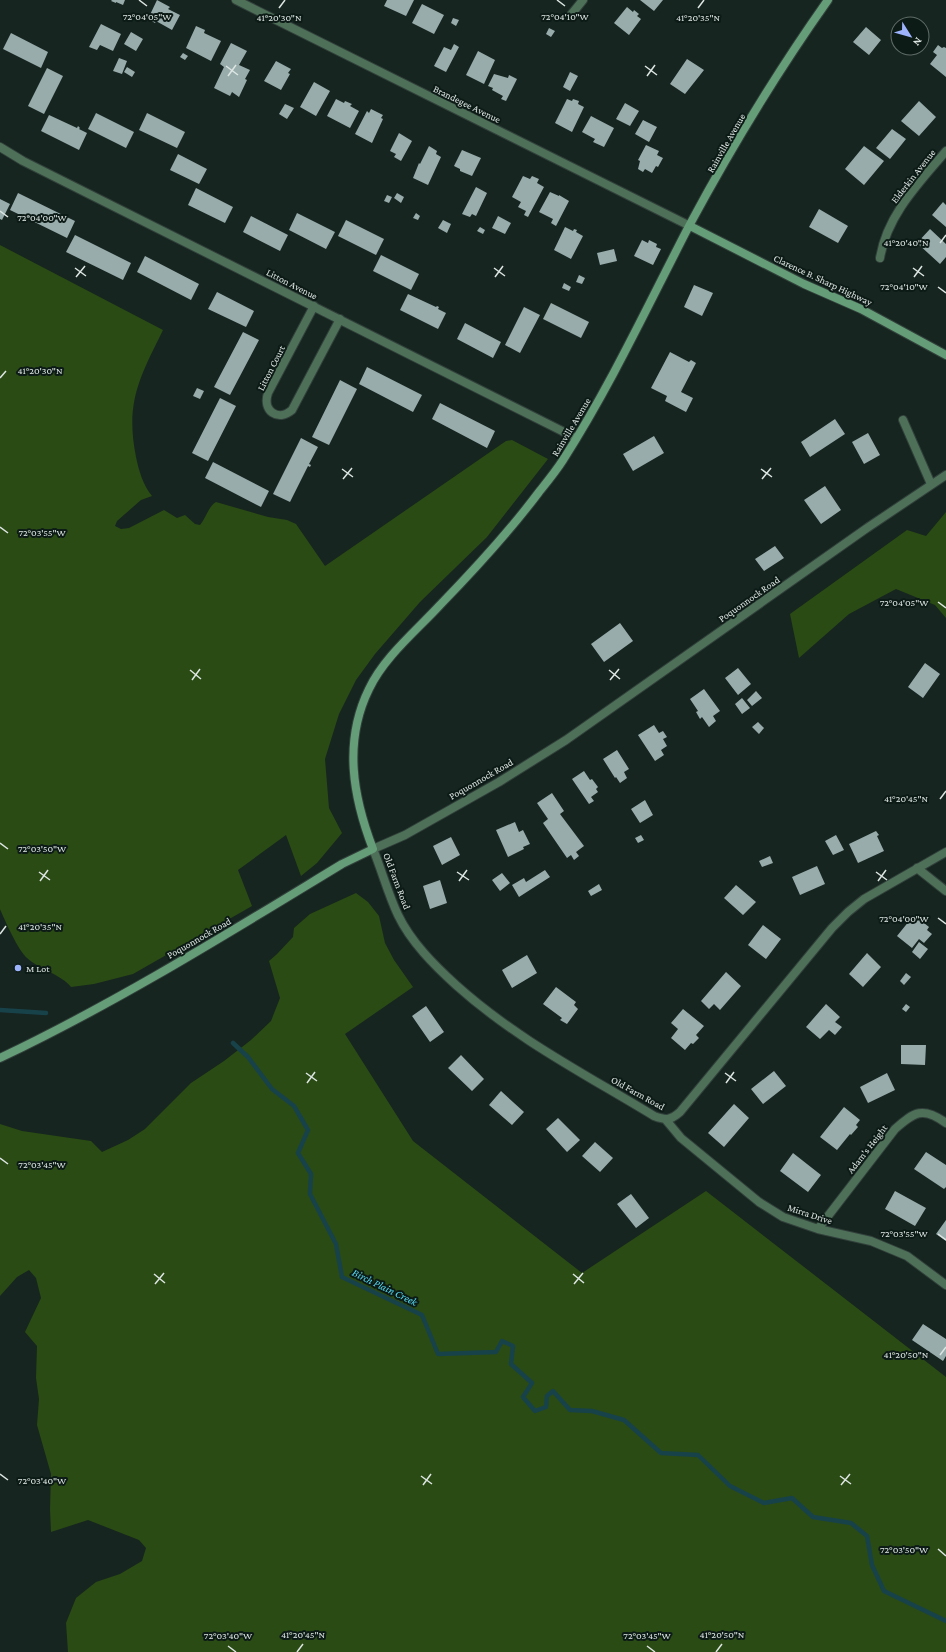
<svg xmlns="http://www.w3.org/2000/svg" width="946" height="1652" viewBox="0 0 946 1652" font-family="'Crimson Pro',serif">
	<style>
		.green { fill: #2a4b13 }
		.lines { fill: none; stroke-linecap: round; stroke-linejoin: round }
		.stream { stroke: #18424a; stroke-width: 4.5 }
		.building { fill: #98acab }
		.minor-casing { stroke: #32403b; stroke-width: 10 }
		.tertiary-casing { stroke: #32403b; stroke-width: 10 }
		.secondary-casing { stroke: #32403b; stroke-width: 10 }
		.minor { stroke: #4e7059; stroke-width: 8 }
		.tertiary { stroke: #4e7059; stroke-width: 8 }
		.secondary { stroke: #659d78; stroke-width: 8 }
		.ticks { fill: none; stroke: #dce5e2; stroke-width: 1.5 }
		.poi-dot { fill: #9db4fd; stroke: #0d1b17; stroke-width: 1.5 }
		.labels { text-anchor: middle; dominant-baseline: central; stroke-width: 4; stroke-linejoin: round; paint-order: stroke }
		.street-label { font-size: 10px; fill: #dce5e2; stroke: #0d1b17 }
		.poi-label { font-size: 10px; fill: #dce5e2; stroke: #0d1b17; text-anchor: start }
		.water-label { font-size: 11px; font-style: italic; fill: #56dcf5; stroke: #0d1b17 }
		.ticks-label { font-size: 10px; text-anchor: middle; fill: #dce5e2; stroke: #0d1b17; stroke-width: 4; stroke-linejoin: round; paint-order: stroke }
	</style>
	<rect width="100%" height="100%" fill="#162520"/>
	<!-- green -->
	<path class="green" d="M0 245 163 330C140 377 125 402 136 457 139 471 143 485 152 496L141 500 117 521 115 526 121 529 129 528 164 510 177 518 185 515 195 524 200 525C206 518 208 507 216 502L268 517 287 520 296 524 325 566 506 441 512 440 548 459 487 537 420 602 375 654 356 680 339 714 325 759 329 808 342 833 317 863 301 876 286 835 238 870 252 906 133 974 94 984 71 987C62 975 39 969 27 958 18 950 5 921 0 909Z
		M946 512V618L935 605 896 589 849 614 799 658 790 614 907 530 926 536Z
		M356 893 368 902 379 916 385 943 394 960 413 987 345 1034 413 1141 582 1273 706 1191 946 1377V1652H68L66 1623 76 1598 96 1582 120 1574 142 1561 146 1548 139 1540 88 1520 51 1532 50 1509 51 1474 37 1425 39 1399 36 1378 37 1346 25 1332 41 1298 36 1278 29 1270 17 1277 0 1296V1124L22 1131 91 1141 102 1152 128 1140 145 1129 191 1083 224 1061 251 1040 271 1021 280 998 269 961 277 954 293 937 294 928 310 914Z"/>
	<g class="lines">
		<!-- stream -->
		<path class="stream" d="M0 1010 46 1013
			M233 1043 248 1057 272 1089 294 1106 308 1130 298 1153 311 1174 310 1194 336 1244 342 1277 422 1315 438 1354 496 1352 502 1341 513 1346 511 1364 532 1383 523 1397 535 1411 546 1407 547 1396 553 1391 570 1410 592 1411 624 1420 661 1453 698 1455 730 1486 764 1503 792 1498 813 1517 851 1523 867 1536 872 1565 884 1591 946 1621"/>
	</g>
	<!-- building -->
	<path class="building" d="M112 0H125L123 5 116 2V3L111 1Z
		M157 0 170 7 168 9 180 15 172 30 156 21 155 23 148 19Z
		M387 0H414L406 16 384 6Z
		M640 0H663L654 11Z
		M422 4 444 15 434 34 412 23Z
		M627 7 633 12 634 10 639 14 637 16 641 19 629 35 614 23Z
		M453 18 459 20 456 26 451 23Z
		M101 24 121 34 113 51 100 45 97 50 89 47Z
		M196 26 205 30 204 33 221 41 211 61 186 48Z
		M866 27 881 40 869 55 853 42Z
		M549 28 555 31 551 37 546 34Z
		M131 32 143 39 136 51 124 44Z
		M11 33 48 52 41 68 3 49Z
		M231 43 247 51 239 65 250 70 245 79 247 80 239 97 232 92 230 96 214 88 224 67 220 64Z
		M454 44 459 47 446 72 434 66 444 47 451 50Z
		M938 45 942 48 944 47 946 48V77L930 64 937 55 933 52Z
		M478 51 495 60 484 84 466 75Z
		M183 53 188 56 185 60 180 57Z
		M119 58 127 61 122 74 113 71Z
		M687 59 704 70 685 94 670 84Z
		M276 61 291 69 288 73 290 74 281 90 264 81Z
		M127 67 135 72 132 77 124 72Z
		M47 68 63 76 44 114 28 106Z
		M570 72 578 76 570 91 563 87Z
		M494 74 508 78 509 75 517 79 506 101 501 99 503 96 492 90 493 88 488 86Z
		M314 82 330 91 316 116 300 107Z
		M336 99 344 103 345 101 352 104 350 106 359 111 350 128 327 116Z
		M567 99 572 101 573 99 579 101 578 104 584 107 572 132 555 123Z
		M919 101 936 117 919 136 901 121Z
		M625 103 639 111 630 126 616 119Z
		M285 104 294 108 287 119 279 114Z
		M371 109 383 115 381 118 383 119 372 143 355 134 367 111 369 113Z
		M96 113 134 132 126 148 88 129Z
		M147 113 185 132 177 148 139 130Z
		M49 115 77 128 78 126 80 128 79 129 87 133 79 150 41 131Z
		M591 116 614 128 604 147 593 142 595 139 582 132Z
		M643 120 657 127 649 142 635 134Z
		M892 129 906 139 890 159 876 148Z
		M399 133 412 141 401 161 394 157 396 154 390 151Z
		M646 145 659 151 657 155 663 158 658 167 656 166 652 173 645 169 643 172 638 169 640 161 638 160Z
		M429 146 437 151 436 154 441 157 428 185 413 178 419 163 420 164Z
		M864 146 884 161 864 185 845 169Z
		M462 150 481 158 472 176 460 171V169L454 166Z
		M178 154 207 169 199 184 170 170Z
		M523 176 530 179 532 176 539 179 537 183 544 187 528 217 524 215 526 211 518 207 521 202 512 197Z
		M476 187 487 193 476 216 472 214 470 217 462 214Z
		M196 188 233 207 225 223 188 205Z
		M550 192 559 196V195L569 201 556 226 551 223 553 219 539 212Z
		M18 193 75 221 67 238 10 210Z
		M397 193 404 197 401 203 394 198Z
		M387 195 392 197 389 203 384 201Z
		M0 199 10 204 2 220 0 219Z
		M943 202 946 205V227L932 215Z
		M819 209 848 226 838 243 809 227Z
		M297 213 335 232 326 249 289 230Z
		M416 213 420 216 418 220 413 218Z
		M251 216 288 235 280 251 243 232Z
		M498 216 511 223 505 234 492 228Z
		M346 220 384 239 376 255 338 236Z
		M443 220 451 224 447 233 438 228Z
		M480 227 485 230 483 234 477 231Z
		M565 227 573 231 574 229 577 230 576 232 583 236 571 259 554 250Z
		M930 229 946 244V257L940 264 917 243Z
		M75 235 131 263 123 280 66 252Z
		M642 240 648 243 649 240 657 244 656 247 661 249 653 265 634 256Z
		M614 249 617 261 600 265 597 253Z
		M381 255 419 274 411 290 373 271Z
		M145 256 199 284 191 300 137 272Z
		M579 275 585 278 582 284 576 282Z
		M564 283 571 287 569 291 562 288Z
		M694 285 713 293 702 316 684 307Z
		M217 292 254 311 246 327 208 309Z
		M408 294 436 307 437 306 439 307 438 309 446 313 438 329 400 310Z
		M551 303 589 322 581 338 543 319Z
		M524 307 540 315 520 353 505 345Z
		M465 323 501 342 493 358 457 339Z
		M243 332 259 340 230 395 214 387Z
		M670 352 689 362 691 360 696 363 681 392 693 398 686 412 665 401 667 396 651 388Z
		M367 367 422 395 413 412 359 384Z
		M340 380 357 389 329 445 312 437Z
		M197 388 204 391 200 399 193 396Z
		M220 398 236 406 208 461 192 453Z
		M440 403 495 431 487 448 432 419Z
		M835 419 845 434 810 457 801 442Z
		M868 433 880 455 864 464 852 442Z
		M654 436 664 453 633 471 623 454Z
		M301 438 318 447 309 464 311 465 310 467 308 466 290 502 273 494Z
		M213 462 269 491 261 507 205 478Z
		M825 486 841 510 821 524 804 500Z
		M775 546 784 558 764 571 755 559Z
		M620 623 633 641 604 662 591 644Z
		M925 663 940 674 923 698 908 687Z
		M738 668 751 684 738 695 725 678Z
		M704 689 720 711 713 716 716 721 709 727 702 717 700 719 696 712 698 711 690 699Z
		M756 691 762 698 752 706 747 700Z
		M742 698 750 708 742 714 735 704Z
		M758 722 764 728 759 734 752 727Z
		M654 725 659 733 663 731 667 737 663 739 667 746 661 750 664 755 655 761 638 735Z
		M617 750 629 769 624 772 627 778 620 783 616 777 615 778 603 759Z
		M584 771 590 780 592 779 598 787 596 789 598 792 591 797 594 801 589 804 572 779Z
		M552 793 564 811 560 814 584 846 576 852 579 856 574 860 571 855 567 858 543 823 548 819 537 803Z
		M645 800 653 815 640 823 631 809Z
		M515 822 519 832 523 830 530 844 523 847 524 849 508 857 496 830Z
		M876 831 879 835 877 836 884 851 858 863 849 844Z
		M641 835 644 840 638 843 635 838Z
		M836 835 844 850 833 855 825 841Z
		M451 837 460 855 442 865 433 846Z
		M770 856 773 863 762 867 759 861Z
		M817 866 825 884 800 895 792 877Z
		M545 870 550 877 519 897 512 885 524 878 526 882Z
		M502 873 510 883 500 891 492 880Z
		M440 880 447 903 430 909 423 886Z
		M599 884 602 890 591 896 588 891Z
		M736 885 756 902 743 915 724 898Z
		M914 915 929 927 927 930 932 934 924 943 919 939 912 948 897 936Z
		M763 925 781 939 766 959 748 945Z
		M919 942 928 949 920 959 912 952Z
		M867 953 881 967 863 987 849 974Z
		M527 955 537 973 512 988 502 970Z
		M726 972 741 986 720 1010 714 1004 709 1009 701 1001Z
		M906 973 911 977 904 985 900 981Z
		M556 987 576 1002 574 1005 578 1009 567 1024 560 1020 562 1018 543 1004Z
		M826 1004 840 1017 835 1022 842 1027 835 1035 829 1030 820 1039 806 1027Z
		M906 1004 910 1007 906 1012 902 1009Z
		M426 1006 444 1032 430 1042 412 1016Z
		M683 1009 704 1026 696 1035 699 1038 693 1044 691 1043 685 1050 671 1038 678 1029 671 1023Z
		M901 1045H926L925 1065 901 1064Z
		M461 1055 484 1079 472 1091 448 1068Z
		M774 1071 786 1086 763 1104 751 1089Z
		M887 1073 895 1090 868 1103 860 1087Z
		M501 1091 524 1112 512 1125 489 1105Z
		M734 1104 749 1118 724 1147 708 1133Z
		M844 1107 860 1120 856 1125 858 1127 851 1135 850 1134 837 1150 820 1137Z
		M558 1118 580 1140 567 1152 546 1129Z
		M595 1142 613 1158 600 1172 582 1156Z
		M926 1152 946 1165V1187L944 1189 914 1169Z
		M793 1153 821 1175 808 1192 780 1171Z
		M895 1191 926 1208 915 1226 885 1209Z
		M631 1194 649 1218 636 1228 617 1204Z
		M946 1220V1241L936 1234Z
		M923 1324 946 1339V1356L943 1361 912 1340Z"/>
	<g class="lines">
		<!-- minor casing -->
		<g class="minor-casing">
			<path id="minor" d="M570 16 583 0
				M0 147 23 161 576 438
				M880 258C887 215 919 183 946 151
				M314 306 268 393C262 411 278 422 292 410L340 319
				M903 420 931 484
				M373 849C382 871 388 894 398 915 411 942 434 965 456 985 516 1039 585 1074 654 1116 665 1120 670 1121 680 1112L832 928 848 912 864 899 946 852
				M917 868 946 891
				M666 1120 681 1138 759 1202 783 1217 818 1229 871 1241 907 1256 946 1285
				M818 1229 895 1129C914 1112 923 1106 946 1123"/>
		</g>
		<!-- tertiary casing -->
		<g class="tertiary-casing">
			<path id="tertiary" d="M236 0 690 226
				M373 849 405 835 499 782 566 740 867 528 946 475"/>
		</g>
		<!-- secondary casing -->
		<g class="secondary-casing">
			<path id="secondary" d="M690 226 804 284 861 309 946 355
				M0 1058C118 1002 230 932 342 864L373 849C353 797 343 742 369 689 384 657 416 631 440 605 475 569 509 532 539 492 547 482 556 471 563 460 611 385 648 305 689 226 731 148 777 72 828 0"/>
		</g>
		<!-- minor -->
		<use href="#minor" class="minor"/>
		<!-- tertiary -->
		<use href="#tertiary" class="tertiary"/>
		<!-- secondary -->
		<use href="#secondary" class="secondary"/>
	</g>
	<!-- ticks -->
	<path class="ticks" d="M139 0 147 6M557 0 565 6M279 8 285 0M698 8 704 0M226 66 238 75M645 66 657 75M228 76 236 65M647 76 655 65M0 211 8 217M940 243 946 235M75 268 86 276M494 268 505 276M913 268 924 276M76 277 85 266M495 277 503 266M914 277 922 266M938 287 946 293M0 378 6 371M342 469 353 477M761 469 772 477M343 479 352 468M762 479 771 468M0 527 8 533M938 602 946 608M190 670 201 679M609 670 620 679M192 680 200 669M610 680 619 669M940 799 946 791M0 843 8 849M39 872 50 880M457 872 469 880M876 872 887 880M40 881 48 870M459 881 467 870M878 881 886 870M938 918 946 924M0 934 6 926M306 1073 317 1081M725 1073 736 1081M307 1083 315 1072M726 1083 734 1072M0 1158 8 1164M938 1234 946 1240M154 1274 165 1283M573 1274 584 1283M155 1284 164 1273M574 1284 583 1273M940 1355 946 1347M0 1474 8 1480M421 1476 432 1484M840 1476 851 1484M423 1485 431 1474M841 1485 850 1474M938 1549 946 1556M228 1646 236 1652M647 1646 655 1652M297 1652 303 1644M716 1652 722 1644"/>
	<!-- markers -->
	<circle class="poi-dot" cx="18" cy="968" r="4"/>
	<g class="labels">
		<!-- street labels -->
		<g class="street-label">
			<text transform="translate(467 104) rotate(26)">Brandegee Avenue</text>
			<text transform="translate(726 143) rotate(-60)">Rainville Avenue</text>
			<text transform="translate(913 176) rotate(-52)">Elderkin Avenue</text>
			<text transform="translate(823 280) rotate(25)">Clarence B. Sharp Highway</text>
			<text transform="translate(292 284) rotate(27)">Litton Avenue</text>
			<text transform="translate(271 368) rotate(-63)">Litton Court</text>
			<text transform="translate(571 427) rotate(-59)">Rainville Avenue</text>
			<text transform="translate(749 599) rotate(-35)">Poquonnock Road</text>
			<text transform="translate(481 779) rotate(-30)">Poquonnock Road</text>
			<text transform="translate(397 881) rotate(69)">Old Farm Road</text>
			<text transform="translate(199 938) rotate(-30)">Poquonnock Road</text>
			<text transform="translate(638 1093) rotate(29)">Old Farm Road</text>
			<text transform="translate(867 1149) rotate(-52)">Adam's Height</text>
			<text transform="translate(810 1214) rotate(18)">Mirra Drive</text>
		</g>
		<!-- poi labels -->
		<g class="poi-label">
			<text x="26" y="968">M Lot</text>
		</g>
		<!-- water labels -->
		<g class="water-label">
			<text transform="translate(385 1287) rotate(26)">Birch Plain Creek</text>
		</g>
	</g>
	<g class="ticks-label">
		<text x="147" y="20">72°04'05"W</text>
		<text x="565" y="20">72°04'10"W</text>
		<text x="279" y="21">41°20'30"N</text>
		<text x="698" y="21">41°20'35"N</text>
		<text x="42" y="221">72°04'00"W</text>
		<text x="906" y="246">41°20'40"N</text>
		<text x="904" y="290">72°04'10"W</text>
		<text x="40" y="374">41°20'30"N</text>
		<text x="42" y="536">72°03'55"W</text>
		<text x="904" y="606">72°04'05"W</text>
		<text x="906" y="802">41°20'45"N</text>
		<text x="42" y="852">72°03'50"W</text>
		<text x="904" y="922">72°04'00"W</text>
		<text x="40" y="930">41°20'35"N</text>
		<text x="42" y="1168">72°03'45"W</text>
		<text x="904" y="1237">72°03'55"W</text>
		<text x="906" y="1358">41°20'50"N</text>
		<text x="42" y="1484">72°03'40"W</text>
		<text x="904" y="1553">72°03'50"W</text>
		<text x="303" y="1638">41°20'45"N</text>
		<text x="722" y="1638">41°20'50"N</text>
		<text x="228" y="1639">72°03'40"W</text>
		<text x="647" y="1639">72°03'45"W</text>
	</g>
	<!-- north arrow -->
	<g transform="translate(910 36) rotate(127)"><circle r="19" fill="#0d1b17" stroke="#606c68"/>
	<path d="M0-3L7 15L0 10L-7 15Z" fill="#9db4fd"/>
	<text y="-6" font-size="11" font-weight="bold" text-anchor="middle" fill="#dce5e2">N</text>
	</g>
</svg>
